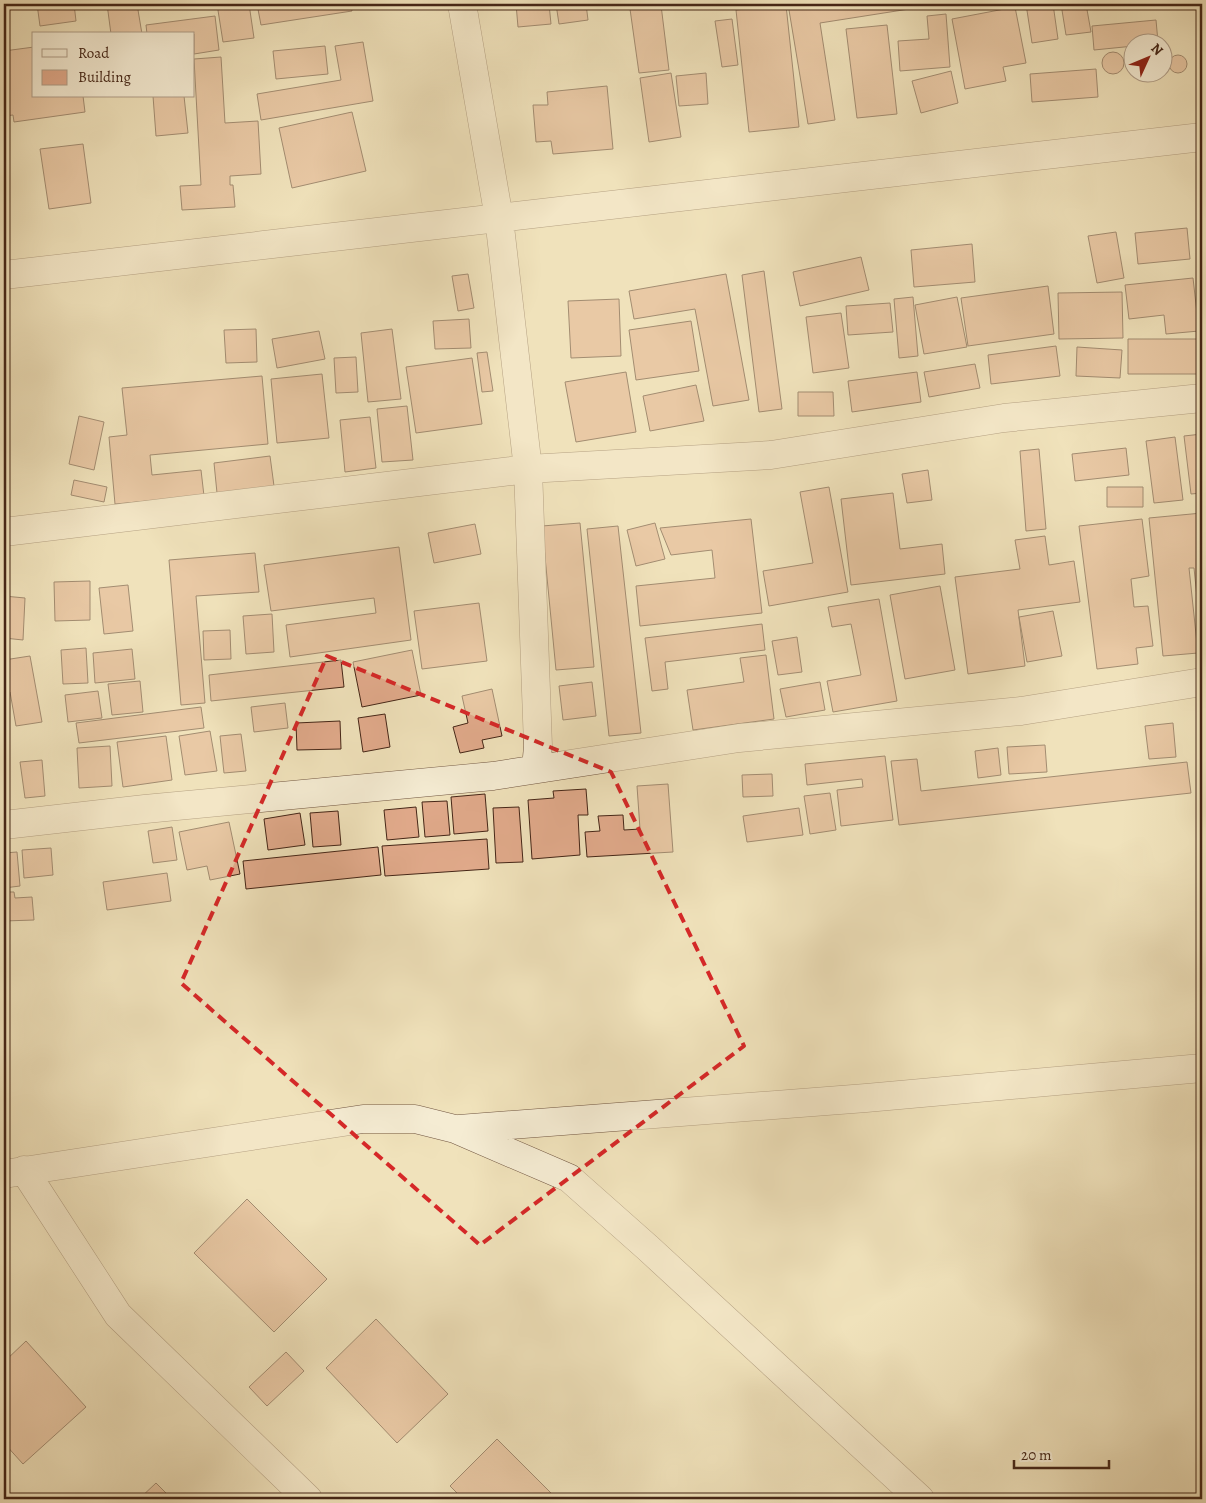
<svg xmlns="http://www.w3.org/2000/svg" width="1206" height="1503" viewBox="0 0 1206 1503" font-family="Alegreya,serif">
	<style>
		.building { fill: #e1aa8b; stroke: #452617 }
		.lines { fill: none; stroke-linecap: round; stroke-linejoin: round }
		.minor-casing { stroke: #705540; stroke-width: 29 }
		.minor { stroke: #f5ecd3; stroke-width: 28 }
		.marked { fill: none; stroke: #d62828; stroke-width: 4; stroke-dasharray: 10 6; stroke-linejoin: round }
	</style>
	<rect width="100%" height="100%" fill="#f0e2bb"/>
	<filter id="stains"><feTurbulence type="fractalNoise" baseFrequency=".004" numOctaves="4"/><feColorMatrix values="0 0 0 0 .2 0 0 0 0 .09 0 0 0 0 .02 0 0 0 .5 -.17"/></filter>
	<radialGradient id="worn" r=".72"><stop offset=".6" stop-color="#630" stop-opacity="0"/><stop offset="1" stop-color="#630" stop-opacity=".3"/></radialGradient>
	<!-- building -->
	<path class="building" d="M37 4H74L76 21 40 26Z
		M107 4H137L142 34H111Z
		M217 4H249L254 38 223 42Z
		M257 4H351L352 11 261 25Z
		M516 4H549L551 24 518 27Z
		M556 4H586L588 20 559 24Z
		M788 4H941L820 23 835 120 808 124Z
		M1026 4H1053L1058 39 1032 43Z
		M1061 4H1086L1091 32 1066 35Z
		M661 5 669 70 639 73 630 9Z
		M786 5 799 127 749 132 736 10Z
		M1015 7 1026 63 1003 67 1006 81 965 89 952 19Z
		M946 14 950 67 900 71 898 41 929 39 927 16Z
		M215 16 219 50 194 54V34H147L146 25Z
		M732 19 738 65 722 67 715 21Z
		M1156 20 1158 42H1134V46L1094 50 1092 26Z
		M887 25 897 114 857 118 846 29Z
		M363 42 373 101 261 120 257 94 341 80 335 46Z
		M325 46 328 74 276 79 273 51Z
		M34 47V96H83L85 112 14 122 13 115 4 116V51Z
		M1102 63a11 11 0 1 1 22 0a11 11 0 1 1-22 0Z
		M1169 64a9 9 0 1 1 18 0a9 9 0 1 1-18 0Z
		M221 57 225 123 258 121 261 174 230 176V185H233L235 207 182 210 180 186 201 185 194 59Z
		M1096 69 1098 97 1032 102 1030 74Z
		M951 71 958 103 921 113 912 81Z
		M671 73 681 137 649 142 640 78Z
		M706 73 708 104 679 106 676 76Z
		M607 86 613 149 553 154 551 141 536 142 533 105H548L547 92Z
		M153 96H184L188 133 156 136Z
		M352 112 366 171 292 188 279 128Z
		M83 144 91 203 49 209 40 149Z
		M4 179 7 201H4Z
		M1187 228 1190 259 1138 264 1135 233Z
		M1116 232 1124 278 1097 283 1088 236Z
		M972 244 975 282 914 287 911 250Z
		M861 257 869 290 800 306 793 272Z
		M1199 266H1202V300Z
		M764 271 782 409 759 412 742 275Z
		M468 274 474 308 458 311 452 276Z
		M726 274 749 400 713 406 695 309 634 319 629 291Z
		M1193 278 1199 331 1166 334 1164 315 1129 319 1125 285Z
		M1048 286 1054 334 968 346 961 298Z
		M1122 292 1123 338 1059 339 1058 293Z
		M913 297 918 356 899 358 894 299Z
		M957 297 967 347 924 354 915 305Z
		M619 299 621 356 571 358 568 301Z
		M890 303 893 332 848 335 846 306Z
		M841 313 849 368 813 373 806 317Z
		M469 319 471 348 435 349 433 321Z
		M691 321 699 371 636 380 629 330Z
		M256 329 257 362 226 363 224 330Z
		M392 329 401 399 368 402 361 333Z
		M319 331 325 359 277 368 272 339Z
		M1128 339H1197V374H1128Z
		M1056 346 1060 376 991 384 988 355Z
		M1077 347 1122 350 1120 378 1076 376Z
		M487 352 493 391 482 392 477 353Z
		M356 357 358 392 336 393 334 358Z
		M472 358 482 424 416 433 406 367Z
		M975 364 980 388 929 397 924 372Z
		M626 372 636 432 576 442 565 382Z
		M917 372 921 402 852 412 848 381Z
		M322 374 329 438 277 443 271 379Z
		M262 376 268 444 150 455 152 475 201 470 204 496 115 504 109 437 127 435 122 388Z
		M696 385 704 421 650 431 643 396Z
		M798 392H833L834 416H798Z
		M407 406 413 460 382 462 377 409Z
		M79 416 104 422 94 470 69 464Z
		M370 417 376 468 345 472 340 420Z
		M1202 434V493L1191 494 1184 436Z
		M1175 437 1183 500 1154 503 1146 441Z
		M1126 448 1129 475 1075 481 1072 454Z
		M1039 449 1046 529 1026 531 1020 451Z
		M270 456 274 486 217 493 214 463Z
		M928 470 932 500 907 503 902 474Z
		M74 480 107 487 104 502 71 495Z
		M829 487 848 592 769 606 763 571 813 563 800 492Z
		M1107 487H1143V507H1107Z
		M893 493 900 549 942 544 945 574 851 585 841 499Z
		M1202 513V646L1194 568H1189L1198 653 1163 656 1149 518Z
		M751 519 762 613 640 626 636 586 715 578 712 550 671 555 660 528Z
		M1142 519 1149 576 1131 579 1134 607 1148 606 1153 646 1136 648 1138 664 1097 669 1079 526Z
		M580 523 594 667 556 670 542 526Z
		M655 523 665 559 636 566 627 530Z
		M475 524 481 554 434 563 428 533Z
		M618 526 641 733 609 736 587 529Z
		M1045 536 1049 565 1074 561 1080 602 1018 610 1025 666 968 674 955 577 1020 569 1015 540Z
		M399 547 411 640 290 657 286 625 376 613 374 598 271 611 264 565Z
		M255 553 259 592 196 596 205 703 181 705 169 560Z
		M90 581V620L55 621 54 582Z
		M128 585 133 631 104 634 99 588Z
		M940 586 955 670 905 679 890 595Z
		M4 596 25 598 23 640 4 638Z
		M879 599 897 701 833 712 827 681 861 675 851 624 832 627 828 607Z
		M479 603 487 661 422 669 414 611Z
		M1053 611 1062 656 1027 662 1019 617Z
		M272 614 274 652 246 654 243 616Z
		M762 624 765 650 665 662 668 689 652 691 645 638Z
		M230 630 231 659 204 660 203 631Z
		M797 637 802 672 778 675 772 641Z
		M86 648 88 683 63 684 61 650Z
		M132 649 135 679 95 683 93 653Z
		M412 650 421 695 362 707 353 662Z
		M766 655 774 719 693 730 687 690 744 682 740 658Z
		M30 656 42 722 16 726 10 692 4 694V660Z
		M341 660 344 687 211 701 209 675Z
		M140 681 143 712 112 715 108 684Z
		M592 682 596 716 563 720 559 686Z
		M820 682 825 710 786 717 780 689Z
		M492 689 502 736 482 740 484 748 460 753 453 727 468 723 462 696Z
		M98 691 102 718 68 722 65 695Z
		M285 703 288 728 254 732 251 707Z
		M201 707 204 728 79 743 76 723Z
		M385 714 390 747 363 752 358 718Z
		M340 721 341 749 297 750 296 723Z
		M1173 723 1176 757 1149 759 1145 726Z
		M210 731 217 771 185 775 179 736Z
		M241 734 246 771 224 773 220 736Z
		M166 736 172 780 123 787 117 742Z
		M1045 745 1047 772 1009 774 1007 747Z
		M110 746 112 786 79 788 77 748Z
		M998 748 1001 775 978 778 975 751Z
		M885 756 893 820 841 826 837 790 863 787 862 779 807 785 805 764Z
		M917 759 921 791 1187 762 1191 793 899 825 891 761Z
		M42 760 45 796 25 798 20 762Z
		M4 773 8 790 4 791Z
		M772 774 773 796 743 797 742 775Z
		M668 784 673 852 587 857 585 832 600 831 598 816 623 815 624 830 640 829 637 786Z
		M586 789 588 815H578L580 855 532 859 528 800 554 798 553 791Z
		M830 793 836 830 810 834 804 796Z
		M485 794 488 831 454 834 451 797Z
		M447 801 450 835 425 837 422 802Z
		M416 807 419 837 387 840 384 810Z
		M519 807 523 862 496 863 493 808Z
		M799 808 803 835 747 842 743 816Z
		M338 811 341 845 313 847 310 813Z
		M300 813 305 845 268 850 264 819Z
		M229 822 240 874 210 880 207 866 187 870 179 832Z
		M172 827 177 860 153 863 148 831Z
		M487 839 489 869 385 876 382 846Z
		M378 847 381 875 246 889 243 861Z
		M51 848 53 875 24 878 22 850Z
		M17 852 20 886 4 888V853Z
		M167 873 171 901 107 910 103 882Z
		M4 892H14L15 898 32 897 34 920 4 921Z
		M247 1199 327 1279 274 1332 194 1253Z
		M376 1319 448 1394 397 1443 326 1368Z
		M26 1341 86 1407 23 1464 4 1443V1362Z
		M286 1352 304 1371 267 1406 249 1387Z
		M497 1439 557 1499H463L450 1486Z
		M156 1483 172 1499H139Z"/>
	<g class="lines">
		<!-- minor casing -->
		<g class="minor-casing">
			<path id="minor" d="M462 4 499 218 528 469 538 746 536 769
				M4 275 1202 137
				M4 532 528 469 771 455 1004 418 1202 398
				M4 825 145 809 493 776 739 738 1021 711 1202 682
				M459 1129 866 1098 1202 1068
				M24 1170 118 1315 308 1499
				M4 1174 363 1119H415L455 1129 569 1178 648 1248 920 1499"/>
		</g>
		<!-- minor -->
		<use href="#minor" class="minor"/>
	</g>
	<!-- marked area -->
	<path d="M0 0H1206V1503H0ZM327 656 611 772 744 1046 480 1245 181 983Z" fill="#f0e2bb" fill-opacity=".55" fill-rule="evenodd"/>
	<path class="marked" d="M327 656 611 772 744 1046 480 1245 181 983Z"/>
	<!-- margin -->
	<rect width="1206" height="1503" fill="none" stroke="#f0e2bb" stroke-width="20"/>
	<rect x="5" y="5" width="1196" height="1493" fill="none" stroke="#452617" stroke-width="2.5"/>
	<rect x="10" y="10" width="1186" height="1483" fill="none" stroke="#452617"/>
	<!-- legend -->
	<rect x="32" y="32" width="162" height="65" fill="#f5ecd3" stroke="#af9d88"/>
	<rect x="42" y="49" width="25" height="8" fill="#f5ecd3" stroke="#af9d88"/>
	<text x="78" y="58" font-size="15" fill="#452617">Road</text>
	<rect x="42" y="70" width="25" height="15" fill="#e1aa8b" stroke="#af9d88"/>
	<text x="78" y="82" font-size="15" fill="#452617">Building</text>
	<!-- north arrow -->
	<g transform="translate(1148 58) rotate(46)"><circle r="24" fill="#f5ecd3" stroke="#af9d88"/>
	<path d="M0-4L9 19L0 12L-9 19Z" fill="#8f2418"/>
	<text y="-8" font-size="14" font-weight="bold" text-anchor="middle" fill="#452617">N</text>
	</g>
	<!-- scale -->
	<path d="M1014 1460v8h95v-8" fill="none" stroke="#452617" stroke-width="2.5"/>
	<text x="1021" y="1460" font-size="15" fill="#452617" stroke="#f5ecd3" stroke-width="4" paint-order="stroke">20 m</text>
	<rect width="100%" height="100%" filter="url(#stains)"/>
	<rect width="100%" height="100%" fill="url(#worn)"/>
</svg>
